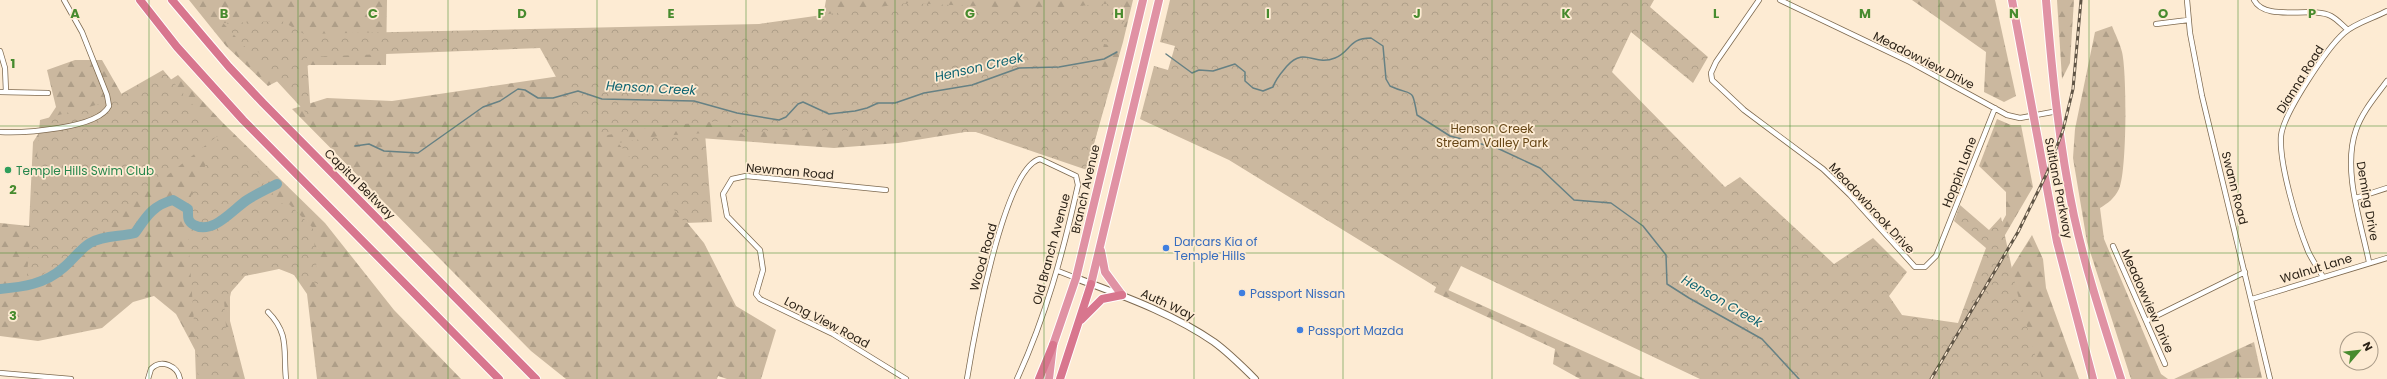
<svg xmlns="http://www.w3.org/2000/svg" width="2387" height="379" viewBox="0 0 2387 379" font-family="Poppins,sans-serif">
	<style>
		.forest { fill: url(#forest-firs) }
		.park { fill: url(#park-crowns) }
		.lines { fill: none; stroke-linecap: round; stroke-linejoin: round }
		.stream { stroke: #668184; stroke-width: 1.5 }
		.river { stroke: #80aab3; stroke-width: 10 }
		.minor-casing { stroke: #7d694f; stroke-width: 6 }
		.tertiary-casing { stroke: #7d694f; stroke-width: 8 }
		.trunk-casing { stroke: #fff; stroke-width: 10 }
		.motorway-casing { stroke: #fff; stroke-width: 10 }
		.minor { stroke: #fff; stroke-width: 4.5 }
		.tertiary { stroke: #fff; stroke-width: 6 }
		.trunk { stroke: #e092a4; stroke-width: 8 }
		.motorway { stroke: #d8768e; stroke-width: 8 }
		.rail-casing { stroke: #605546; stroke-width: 3 }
		.rail { stroke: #fdebd3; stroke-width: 1.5; stroke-dasharray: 4.5; stroke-linecap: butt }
		.grid { fill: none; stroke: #478b2e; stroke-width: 1; stroke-opacity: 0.55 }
		.leisure-dot { fill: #2e9e5b; stroke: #fdebd3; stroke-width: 1.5 }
		.shop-dot { fill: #3f7fe0; stroke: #fdebd3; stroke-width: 1.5 }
		.labels { text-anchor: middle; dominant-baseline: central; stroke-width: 3.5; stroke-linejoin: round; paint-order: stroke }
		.street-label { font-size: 12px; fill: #2b2217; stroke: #fdebd3 }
		.park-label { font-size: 12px; fill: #664616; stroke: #fdebd3 }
		.leisure-label { font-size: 12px; fill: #27864d; stroke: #fdebd3; text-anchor: start }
		.shop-label { font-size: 12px; fill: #366cbe; stroke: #fdebd3; text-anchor: start }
		.water-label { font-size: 13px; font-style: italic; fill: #0d6371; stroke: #fdebd3 }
		.grid-label { font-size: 13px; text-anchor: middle; font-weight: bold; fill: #478b2e; stroke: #fdebd3; stroke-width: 3.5; stroke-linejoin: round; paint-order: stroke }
	</style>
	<defs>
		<pattern id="forest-firs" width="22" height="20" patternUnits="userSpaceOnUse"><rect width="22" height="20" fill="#cbb89f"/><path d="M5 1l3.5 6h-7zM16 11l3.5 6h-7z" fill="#ae9e88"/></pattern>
		<pattern id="park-crowns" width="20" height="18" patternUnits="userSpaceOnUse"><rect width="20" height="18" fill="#cbb89f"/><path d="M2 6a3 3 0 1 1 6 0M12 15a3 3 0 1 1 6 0" fill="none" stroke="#ae9e88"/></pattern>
	</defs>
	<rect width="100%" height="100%" fill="#fdebd3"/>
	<!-- forest -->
	<path class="forest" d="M189 0H387L386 65H309L268 86 226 46Z
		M826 0H1133L1123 42 1087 168 1020 141 971 131 898 143 834 148 686 137 661 191 704 243 736 306 776 330 761 379H727L718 376 717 379H566L531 351 292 109 327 98 392 101 580 73 821 27Z
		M1912 0H1995L2016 96 2004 102 1984 92 1986 52Z
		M2057 0H2074L2070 63 2062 79Z
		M2112 26C2115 34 2120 43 2122 52 2127 72 2127 172 2119 189 2114 199 2108 203 2100 208L2104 239 2161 374 2168 379H2131L2087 242 2073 158 2075 129 2095 32Z
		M75 60H102L129 107 178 75 223 123 325 223 394 310 461 379H317L307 294 294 275 274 264 234 278 230 297V321L245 379H196L195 350 176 314 154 296 133 302 102 328 38 341 0 336V223L29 226 33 142 56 107 47 70Z
		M1997 119 2011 125H2021L2033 187 1998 247 1991 242 2006 215V192L1979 166Z
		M2032 235 2043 259 2046 288 2079 379H1942Z
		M1437 285 1645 379H1580L1553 364 1555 349 1434 292Z
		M2254 342 2262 378 2174 379Z"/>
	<!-- park -->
	<path class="park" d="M1170 0H1654L1650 7 1708 57 1693 83 1631 32 1612 72 1725 187 1740 177 1834 264 1873 238 1907 272 1889 296 1902 315 1958 323 1986 248 1954 221 1960 205 1989 230 2001 217 2016 288 2042 379H1700L1461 266 1448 291 1436 287 1229 160 1140 119 1154 66 1168 70 1175 46 1160 42Z
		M907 3 1037 9 1118 3 1127 9 1119 47 1104 44 1097 71 1112 75 1087 170 976 132 771 130 745 136 723 121 658 126 602 136 571 104 540 48 307 57 311 118 223 23 282 21 304 34 759 24Z
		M163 70 200 113 266 180 263 184 286 207 289 204 313 228 318 284 279 269 245 276 224 300 230 379H198L186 207 220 134 75 248 74 259 54 268V266L26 287 40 120 107 102Z
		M705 133 712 222 685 223 618 143 659 136Z"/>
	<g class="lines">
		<!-- stream -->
		<path class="stream" d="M1166 54 1192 73 1199 70 1213 71 1235 64 1245 72V81L1253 88 1263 91 1273 87C1276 78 1281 73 1287 66 1305 46 1314 67 1335 58 1351 52 1348 38 1371 38L1383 46 1386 79 1390 86C1413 97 1412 85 1417 115L1450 136 1497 148 1540 168 1574 200 1611 203 1643 226 1666 255 1667 284 1689 298 1762 339 1799 379
			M355 146 369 144 384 151 418 153 483 107 500 101 518 89 525 90 538 98H553L578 91 602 99 694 101 737 113 779 120 786 117 798 104 803 102 829 114 855 111 867 108 878 103H895L924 93 972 85 1019 68 1059 67 1104 59 1117 52"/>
		<!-- river -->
		<path class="river" d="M0 289C23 287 45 284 63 268 72 261 80 249 90 243 104 235 121 237 135 233 146 217 153 205 173 200L188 209C188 217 187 221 194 225 213 235 232 210 247 200 256 194 267 189 277 184"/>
		<!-- minor casing -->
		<g class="minor-casing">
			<path id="minor" d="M1759 0 1716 62 1711 73 1712 80 1744 110 1823 169 1850 195 1915 267H1925L1936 256 1995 108
				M1780 0 1910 62 2007 115 2020 118 2058 111
				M2187 0 2190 33 2202 96 2270 379
				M2254 0C2265 22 2311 6 2331 16 2337 19 2343 26 2348 30
				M2156 24 2188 20
				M0 51 5 68 6 92
				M0 92 48 93
				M0 132C23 133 98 129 109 106L107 95 82 32 64 0
				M886 190 746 176 732 179 723 194 727 216 760 250 763 270 756 294 760 299 833 334 906 379
				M2356 198 2387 188
				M2113 246 2165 364
				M2369 262C2361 222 2342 170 2356 130 2362 112 2376 96 2387 81
				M1058 271 1076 278
				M2323 277C2318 268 2312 260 2308 251 2297 224 2279 164 2281 136 2283 114 2327 48 2344 33 2355 23 2374 18 2387 11
				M2252 299 2387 258
				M268 312C290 334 283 351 286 379
				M2146 321 2245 272
				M0 373 71 379
				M148 379 151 369C161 358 178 366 180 379
				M967 379C973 342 1003 168 1040 159L1076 176 1078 185C1063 253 1046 316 1017 379"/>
		</g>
		<!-- tertiary casing -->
		<g class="tertiary-casing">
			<path id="tertiary" d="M1076 278C1123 296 1172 313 1214 342 1229 353 1242 366 1255 379"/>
		</g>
		<!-- trunk casing -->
		<g class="trunk-casing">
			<path id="trunk" d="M2012 0 2057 242 2093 379
				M2046 0C2052 72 2059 145 2074 216 2086 271 2104 325 2121 379
				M1101 251 1105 272 1122 295
				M1091 284 1159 0
				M1049 379 1053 345 1076 278 1143 0"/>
		</g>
		<!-- motorway casing -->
		<g class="motorway-casing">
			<path id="motorway" d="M140 0 177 47 243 120 499 379
				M172 0 229 67 263 103 536 379
				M1081 320 1102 299 1122 295
				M1039 379 1053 345
				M1060 379 1091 284"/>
		</g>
		<!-- minor -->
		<use href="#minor" class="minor"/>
		<!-- tertiary -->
		<use href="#tertiary" class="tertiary"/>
		<!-- trunk -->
		<use href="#trunk" class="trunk"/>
		<!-- motorway -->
		<use href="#motorway" class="motorway"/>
		<!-- rail casing -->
		<g class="rail-casing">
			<path id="rail" d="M1931 379 2018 232 2047 173 2063 130 2073 89 2081 0"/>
		</g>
		<!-- rail -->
		<use href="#rail" class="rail"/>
	</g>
	<!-- grid -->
	<path class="grid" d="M149 0V379M298 0V379M448 0V379M597 0V379M746 0V379M895 0V379M1044 0V379M1194 0V379M1343 0V379M1492 0V379M1641 0V379M1790 0V379M1939 0V379M2089 0V379M2238 0V379M0 126H2387M0 253H2387"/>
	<!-- markers -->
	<circle class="leisure-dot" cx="8" cy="170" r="4"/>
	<g class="shop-dot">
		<circle cx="1166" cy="248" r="4"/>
		<circle cx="1242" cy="293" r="4"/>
		<circle cx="1300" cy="330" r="4"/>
	</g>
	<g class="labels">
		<!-- street labels -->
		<g class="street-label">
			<text transform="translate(1924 60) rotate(27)">Meadowview Drive</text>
			<text transform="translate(2300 79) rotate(-58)">Dianna Road</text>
			<text transform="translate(790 171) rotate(5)">Newman Road</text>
			<text transform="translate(1959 172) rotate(-69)">Hoppin Lane</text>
			<text transform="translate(360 184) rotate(45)">Capital Beltway</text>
			<text transform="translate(2059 188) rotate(79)">Suitland Parkway</text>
			<text transform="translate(2235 188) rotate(76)">Swann Road</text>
			<text transform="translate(1085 189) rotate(-77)">Branch Avenue</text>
			<text transform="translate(2368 201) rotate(80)">Deming Drive</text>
			<text transform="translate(1872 208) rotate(47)">Meadowbrook Drive</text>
			<text transform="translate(1051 249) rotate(-75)">Old Branch Avenue</text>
			<text transform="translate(983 257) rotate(-74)">Wood Road</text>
			<text transform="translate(2316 268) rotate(-17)">Walnut Lane</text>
			<text transform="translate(2148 301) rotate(66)">Meadowview Drive</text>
			<text transform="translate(1168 304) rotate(25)">Auth Way</text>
			<text transform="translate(827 322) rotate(28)">Long View Road</text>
		</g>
		<!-- park labels -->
		<g class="park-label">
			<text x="1492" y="128">Henson Creek<tspan x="1492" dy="14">Stream Valley Park</tspan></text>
		</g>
		<!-- leisure labels -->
		<g class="leisure-label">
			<text x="16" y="170">Temple Hills Swim Club</text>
		</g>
		<!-- shop labels -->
		<g class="shop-label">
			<text x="1174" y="241">Darcars Kia of<tspan x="1174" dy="14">Temple Hills</tspan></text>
			<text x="1250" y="293">Passport Nissan</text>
			<text x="1308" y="330">Passport Mazda</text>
		</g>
		<!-- water labels -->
		<g class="water-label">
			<text transform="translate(979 67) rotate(-13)">Henson Creek</text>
			<text transform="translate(651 88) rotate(3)">Henson Creek</text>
			<text transform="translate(1722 301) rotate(30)">Henson Creek</text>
		</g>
	</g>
	<g class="grid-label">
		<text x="75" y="18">A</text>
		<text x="224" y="18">B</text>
		<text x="373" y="18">C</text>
		<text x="522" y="18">D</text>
		<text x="671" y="18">E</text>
		<text x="821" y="18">F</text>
		<text x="970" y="18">G</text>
		<text x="1119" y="18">H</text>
		<text x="1268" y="18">I</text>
		<text x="1417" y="18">J</text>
		<text x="1566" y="18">K</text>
		<text x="1716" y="18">L</text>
		<text x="1865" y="18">M</text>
		<text x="2014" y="18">N</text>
		<text x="2163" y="18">O</text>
		<text x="2312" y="18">P</text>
		<text x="13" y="68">1</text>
		<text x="13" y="194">2</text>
		<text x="13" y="320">3</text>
	</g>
	<!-- north arrow -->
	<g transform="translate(2359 351) rotate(62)"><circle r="19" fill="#fdebd3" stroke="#a99b88"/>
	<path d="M0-3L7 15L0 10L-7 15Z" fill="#478b2e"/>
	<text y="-6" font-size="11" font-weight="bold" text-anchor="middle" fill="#2b2217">N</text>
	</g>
</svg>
